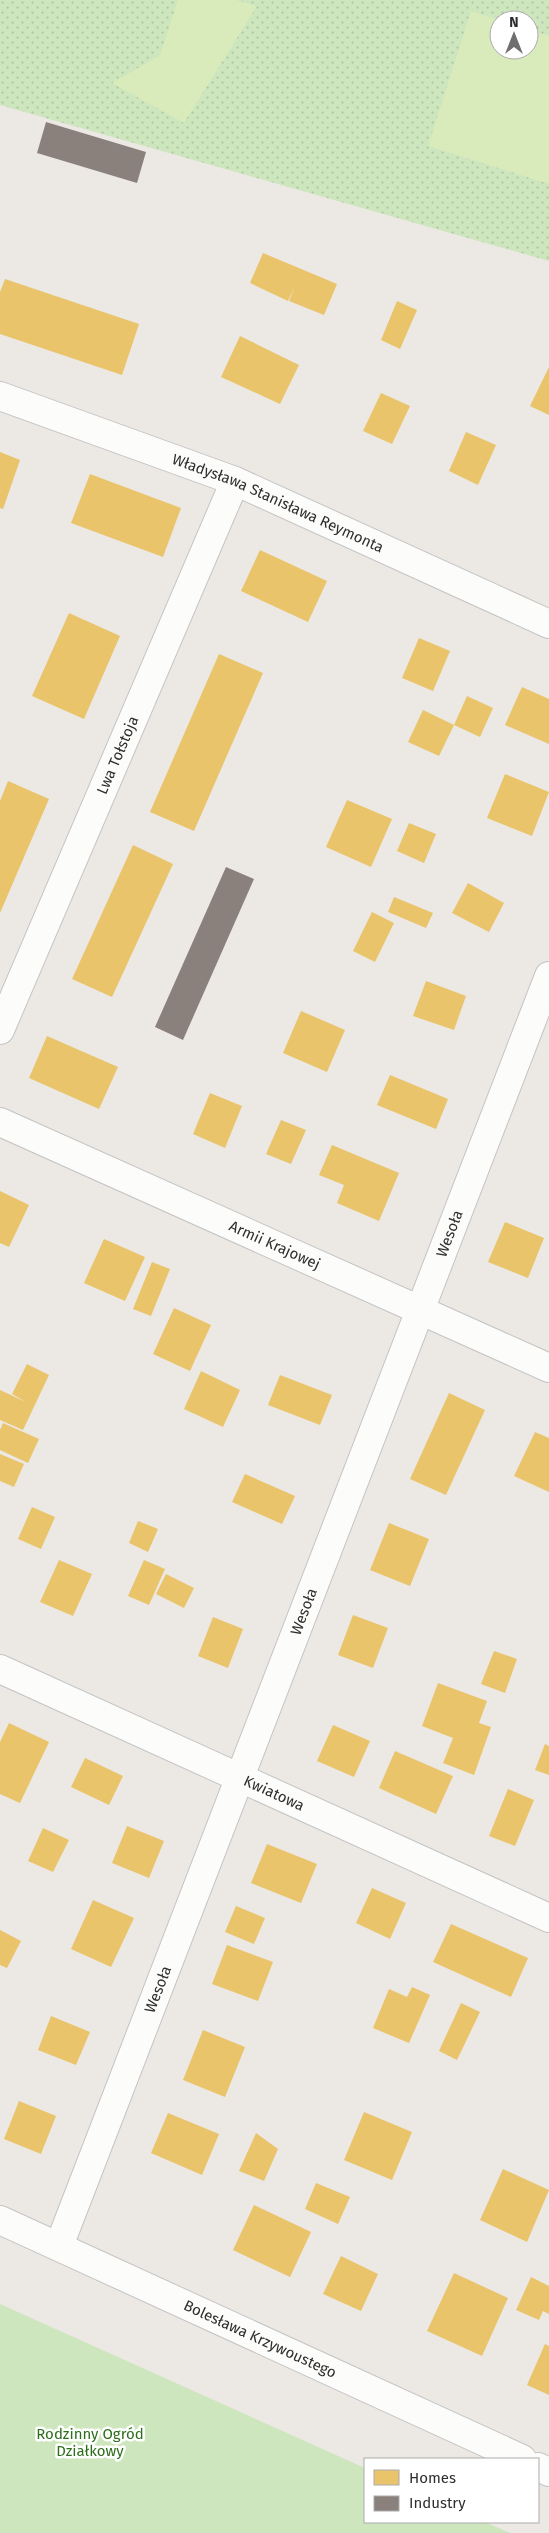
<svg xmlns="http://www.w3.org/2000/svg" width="549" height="2533" viewBox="0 0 549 2533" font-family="'Fira Sans',sans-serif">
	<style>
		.grass { fill: #cee6be }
		.park { fill: url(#park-dots); fill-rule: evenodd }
		.pitch { fill: #d9eabb }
		.homes { fill: #e9c46a }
		.industry { fill: #8a817c }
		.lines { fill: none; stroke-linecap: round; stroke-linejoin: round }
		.street-casing { stroke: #c5c4c5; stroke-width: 30 }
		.secondary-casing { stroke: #c5c4c5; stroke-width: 30 }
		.street { stroke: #fcfcfb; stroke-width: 28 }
		.secondary { stroke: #fcfcfb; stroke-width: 28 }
		.labels { text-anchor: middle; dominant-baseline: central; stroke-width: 5; stroke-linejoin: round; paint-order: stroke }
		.street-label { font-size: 15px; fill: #2e2e2e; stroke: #fff }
		.park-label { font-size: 15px; fill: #2c6e1b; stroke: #fff }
	</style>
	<defs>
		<pattern id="park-dots" width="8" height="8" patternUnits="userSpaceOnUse" patternTransform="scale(1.25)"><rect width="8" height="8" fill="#cee6be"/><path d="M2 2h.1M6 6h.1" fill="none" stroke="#b1c6a4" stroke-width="1.8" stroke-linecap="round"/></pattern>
	</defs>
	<rect width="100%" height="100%" fill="#ece8e4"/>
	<!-- grass -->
	<path class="grass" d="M0 2304 365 2468V2522H485L510 2533H0Z"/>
	<!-- park -->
	<path class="park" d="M0 0H549V261L0 105ZM499 20H529V50H499Z"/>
	<!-- pitch -->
	<path class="pitch" d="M178 0H236L257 6 184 123 112 83 160 55Z
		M471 11 499 20V50H529V30L549 36V184L428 146Z"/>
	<!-- homes -->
	<path class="homes" d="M263 253 337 284 324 315 289 301 295 286 288 301 250 283Z
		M5 279 139 324 122 375 0 334V292Z
		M397 301 417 310 400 349 381 340Z
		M240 336 299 365 280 404 221 377Z
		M549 367V415L530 406Z
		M381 393 410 406 392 444 363 431Z
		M466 432 496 445 478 485 449 471Z
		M0 452 20 460 3 509 0 508Z
		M90 474 181 508 163 557 71 523Z
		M260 550 327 581 308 622 241 591Z
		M69 613 120 636 84 719 32 696Z
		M419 638 450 651 433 691 402 678Z
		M219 654 263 673 194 831 150 812Z
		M522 687 549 699V744L505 725Z
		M467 696 493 708 480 737 454 725Z
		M423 710 454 725 439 756 408 742Z
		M505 774 549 792 532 836 487 818Z
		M8 781 49 799 0 913V801Z
		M347 800 392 819 371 867 326 847Z
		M409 823 436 834 424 863 397 851Z
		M133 845 173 864 112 997 72 979Z
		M468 883 504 903 489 932 452 913Z
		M394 897 433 913 426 928 388 912Z
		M372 912 394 923 375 962 353 951Z
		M426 981 466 996 454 1030 413 1016Z
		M301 1011 345 1030 327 1072 283 1053Z
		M47 1036 118 1067 99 1109 29 1078Z
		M390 1075 448 1099 436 1129 377 1105Z
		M210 1093 242 1106 225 1148 193 1134Z
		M281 1120 306 1130 291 1164 266 1154Z
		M332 1145 399 1173 379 1221 337 1203 344 1185 319 1175Z
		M0 1191 29 1205 9 1247 0 1243Z
		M505 1222 544 1238 528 1278 488 1262Z
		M104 1239 145 1257 125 1301 84 1283Z
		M152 1262 170 1269 151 1316 133 1309Z
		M174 1308 211 1325 190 1371 153 1354Z
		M27 1364 49 1375 23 1430 0 1420V1390L26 1402 12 1394Z
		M201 1371 240 1390 223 1427 184 1409Z
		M280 1375 332 1395 320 1425 268 1405Z
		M449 1393 485 1410 446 1495 410 1479Z
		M3 1423 39 1439 28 1463 0 1450V1430Z
		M535 1432 549 1438V1492L514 1476Z
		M0 1454 24 1464 14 1487 0 1481Z
		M245 1474 295 1496 282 1524 232 1502Z
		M32 1507 55 1517 41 1549 18 1539Z
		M138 1521 158 1529 148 1552 129 1543Z
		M389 1523 429 1539 410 1586 370 1570Z
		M59 1560 92 1574 73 1616 40 1602Z
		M144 1560 165 1569 149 1605 128 1596Z
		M166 1574 194 1588 184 1608 156 1594Z
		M353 1615 388 1628 373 1668 338 1655Z
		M213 1617 243 1629 228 1668 198 1656Z
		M494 1651 517 1659 505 1693 481 1684Z
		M438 1683 487 1701 479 1723 491 1727 474 1775 443 1763 453 1738 422 1726Z
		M9 1723 49 1742 20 1803 0 1794V1742Z
		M333 1725 370 1741 354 1777 317 1761Z
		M545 1744 549 1746V1775L535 1770Z
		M395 1751 453 1776 436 1814 379 1788Z
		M85 1758 123 1776 109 1805 71 1787Z
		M508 1789 534 1800 515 1846 489 1836Z
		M127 1826 164 1841 149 1878 112 1863Z
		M43 1828 69 1840 53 1872 28 1861Z
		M267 1844 317 1864 301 1903 251 1883Z
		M372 1888 406 1903 390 1939 356 1923Z
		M93 1900 134 1918 111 1967 71 1949Z
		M236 1906 265 1918 254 1944 225 1932Z
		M451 1924 528 1958 511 1997 433 1962Z
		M0 1930 21 1941 7 1968 0 1965Z
		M227 1945 273 1962 258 2001 212 1984Z
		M412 1987 430 1995 409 2043 373 2028 389 1989 407 1997Z
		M461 2003 480 2012 457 2060 439 2051Z
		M51 2016 90 2032 76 2065 38 2050Z
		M203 2030 245 2047 225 2097 183 2080Z
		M19 2101 56 2116 41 2154 4 2139Z
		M364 2112 412 2132 392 2180 344 2160Z
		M168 2113 219 2134 202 2175 151 2153Z
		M256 2133 278 2149 264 2181 239 2171Z
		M503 2169 549 2190 527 2242 480 2220Z
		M316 2183 350 2197 338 2224 305 2209Z
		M254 2205 311 2232 290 2277 233 2250Z
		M341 2256 378 2274 361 2311 323 2294Z
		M454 2273 508 2298 482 2356 427 2331Z
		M531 2277 549 2286V2314L543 2311 539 2320 516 2310Z
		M545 2344 549 2346V2395L527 2385Z"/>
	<!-- industry -->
	<path class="industry" d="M46 122 146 152 137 183 37 153Z
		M226 867 254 879 183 1040 155 1027Z"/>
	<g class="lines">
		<!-- street casing -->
		<g class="street-casing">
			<g id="street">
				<path id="s1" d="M0 396 235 481 549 624"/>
				<path id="s2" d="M0 1030 235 481"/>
				<path id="s3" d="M0 1122 549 1368"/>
				<path id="s4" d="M0 1669 549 1918"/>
				<path id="s5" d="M59 2246 549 976"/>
			</g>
		</g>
		<!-- secondary casing -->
		<g class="secondary-casing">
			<g id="secondary">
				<path id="s6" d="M0 2220 522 2459"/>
				<path d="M538 2467 549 2472"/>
			</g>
		</g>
		<!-- street -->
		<use href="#street" class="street"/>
		<!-- secondary -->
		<use href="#secondary" class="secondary"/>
	</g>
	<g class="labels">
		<!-- street labels -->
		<g class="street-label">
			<text stroke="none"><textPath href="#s1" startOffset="298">Władysława Stanisława Reymonta</textPath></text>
			<text stroke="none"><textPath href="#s2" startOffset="299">Lwa Tołstoja</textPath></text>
			<text stroke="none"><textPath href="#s5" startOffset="1085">Wesoła</textPath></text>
			<text stroke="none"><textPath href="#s3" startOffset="301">Armii Krajowej</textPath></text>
			<text stroke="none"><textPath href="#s5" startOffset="680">Wesoła</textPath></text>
			<text stroke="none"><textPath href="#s4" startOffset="301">Kwiatowa</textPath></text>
			<text stroke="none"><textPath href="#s5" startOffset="275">Wesoła</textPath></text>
			<text stroke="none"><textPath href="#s6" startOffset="286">Bolesława Krzywoustego</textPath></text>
		</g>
		<!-- park labels -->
		<g class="park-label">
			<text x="90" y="2434">Rodzinny Ogród<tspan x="90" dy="17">Działkowy</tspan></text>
		</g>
	</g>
	<!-- legend -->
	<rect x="364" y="2458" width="175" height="65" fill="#ffffff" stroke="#ababab"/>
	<rect x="374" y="2470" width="25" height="15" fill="#e9c46a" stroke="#ababab"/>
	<text x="409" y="2483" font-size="15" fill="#2e2e2e">Homes</text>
	<rect x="374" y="2496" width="25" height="15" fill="#8a817c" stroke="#ababab"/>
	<text x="409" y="2508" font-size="15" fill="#2e2e2e">Industry</text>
	<!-- north arrow -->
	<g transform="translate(514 35)"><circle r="24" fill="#ffffff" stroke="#ababab"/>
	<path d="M0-4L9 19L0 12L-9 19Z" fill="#706f6e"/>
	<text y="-8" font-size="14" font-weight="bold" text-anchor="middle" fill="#2e2e2e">N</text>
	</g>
</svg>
